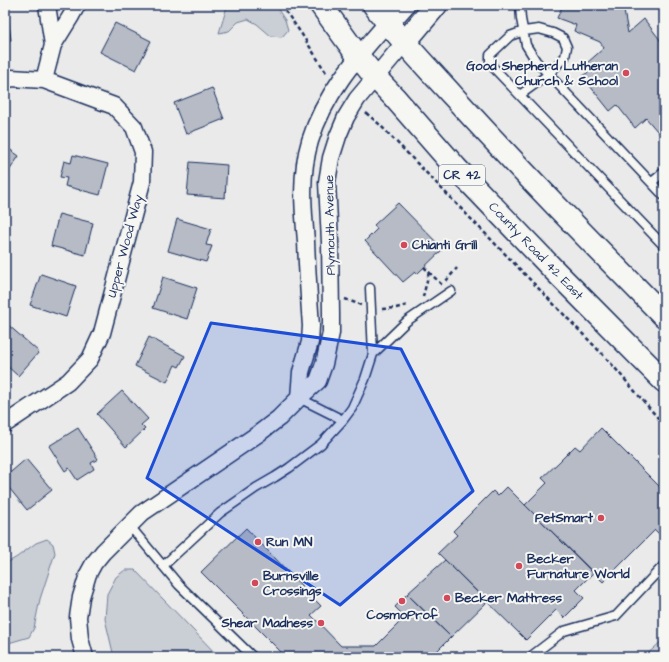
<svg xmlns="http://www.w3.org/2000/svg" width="669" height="662" viewBox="0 0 669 662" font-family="'Architects Daughter',sans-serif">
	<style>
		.green { fill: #caced5; stroke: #727e9a }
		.building { fill: #b6bbc6; stroke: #1b2f5e }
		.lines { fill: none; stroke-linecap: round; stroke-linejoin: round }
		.lane-casing { stroke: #1b2f5e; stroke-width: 11 }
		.street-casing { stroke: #1b2f5e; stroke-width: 19 }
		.secondary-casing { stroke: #1b2f5e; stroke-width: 25 }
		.highway-casing { stroke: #1b2f5e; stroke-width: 25 }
		.path { stroke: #1b2f5e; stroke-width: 2.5; stroke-dasharray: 4 3; stroke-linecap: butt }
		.lane { stroke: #f6f6f2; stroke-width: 8 }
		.street { stroke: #f6f6f2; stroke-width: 16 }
		.secondary { stroke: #f6f6f2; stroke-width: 22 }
		.highway { stroke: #f6f6f2; stroke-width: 22 }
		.marked { fill: #1d4ed8; fill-opacity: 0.2; stroke: #1d4ed8; stroke-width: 3; stroke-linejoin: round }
		.poi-dot { fill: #d1495b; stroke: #f6f6f2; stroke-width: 1.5 }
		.labels { text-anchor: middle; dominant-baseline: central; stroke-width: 4; stroke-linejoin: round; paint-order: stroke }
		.shield { fill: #f6f6f2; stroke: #5d6b8a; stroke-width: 1 }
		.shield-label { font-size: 12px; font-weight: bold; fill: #1b2f5e }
		.poi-label { font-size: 13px; font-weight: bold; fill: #1b2f5e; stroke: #f6f6f2; text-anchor: start }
		.street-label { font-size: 13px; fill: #1b2f5e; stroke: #f6f6f2 }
	</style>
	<rect width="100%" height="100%" fill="#e9eae9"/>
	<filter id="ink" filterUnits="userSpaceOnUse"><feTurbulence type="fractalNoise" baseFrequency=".025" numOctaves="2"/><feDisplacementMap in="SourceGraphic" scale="8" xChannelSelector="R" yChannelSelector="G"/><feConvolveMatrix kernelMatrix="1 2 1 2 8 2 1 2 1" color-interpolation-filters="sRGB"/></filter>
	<g filter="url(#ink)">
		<!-- green -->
		<path class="green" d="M226 5H275L285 20 288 30 282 37 271 36 257 24 248 19 238 22 229 31 219 33 226 10Z
			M47 539 53 544 55 553 40 599 34 628 29 637 5 644V564L17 557 36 543Z
			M125 570H135L219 657H114L105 619 107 594 116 577Z
			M664 639V657H644Z"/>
		<!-- building -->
		<path class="building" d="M563 5H623L628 33 644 19 664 45V139L646 118 635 128 617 105 610 111 582 76 592 70 587 63 604 48 600 42 574 31 576 25 557 18Z
			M5 7H7L11 40 5 41Z
			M115 23 151 41 136 70 100 52Z
			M212 88 224 119 186 134 174 103Z
			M5 146 19 156 7 174 5 173Z
			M73 155 108 164 100 195 65 186 67 178 60 177 64 161 71 163Z
			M190 162 227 165 225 198 187 195Z
			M398 203 443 249 417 274 415 272 403 282 365 241 377 229 374 225Z
			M59 214 93 223 85 255 51 246Z
			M177 219 211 229 206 245 212 246 206 262 168 251Z
			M41 274 76 286 66 317 30 305Z
			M163 277 197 288 187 319 153 308Z
			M7 324 39 352 18 376 5 364V325Z
			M149 337 185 356 179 367 175 365 167 382 135 366Z
			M122 391 148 419 141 425 145 429 126 447 97 414Z
			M78 428 98 459 91 463 94 469 77 480 69 468 65 471 49 446Z
			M601 428 664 491V539L655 530 603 582 525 505 547 483 542 478 558 463 575 446 580 450Z
			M26 459 52 490 27 510 5 483V477Z
			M507 487 593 573 576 590 584 598 564 618 556 610 526 640 438 553 457 535 453 531 493 491 498 496Z
			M246 528 321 606 311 615 341 646H376L405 617 395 607 407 594 451 637 431 657H286L201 572Z
			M445 560 487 602 451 637 407 594Z"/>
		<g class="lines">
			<!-- lane casing -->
			<g class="lane-casing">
				<path id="lane" d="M520 5 521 19 526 45 536 61 664 196
					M520 95 549 74 559 63 565 57 567 47 563 38 553 33 539 29 524 31 510 36 490 55V64L664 246
					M652 182 664 172
					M370 288 373 354
					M299 398 343 420
					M129 525 179 585 253 657
					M163 566 220 513 256 488 275 477 289 468 321 444 343 420 352 408 365 379 373 354 407 321 451 291
					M530 657 564 631 616 616 664 565"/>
			</g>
			<!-- street casing -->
			<g class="street-casing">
				<path id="street" d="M47 5 53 45
					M44 80 53 45 71 16 77 5
					M5 81 11 78 44 80 114 106 134 127 143 152 142 182 102 333 90 359 68 382 5 424
					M299 398 301 372 310 342 311 326C309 298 307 269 306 241 303 208 300 174 310 141 324 95 355 59 387 23
					M85 657 80 639 78 617 81 597 88 574 94 563 103 552 142 513 258 434 279 418 299 398 318 381 324 364 331 333V314L330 242 327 182 331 158 338 136 346 117 357 99 404 43"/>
			</g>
			<!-- secondary casing -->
			<g class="secondary-casing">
				<path id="secondary" d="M387 23 403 5
					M404 43 436 5"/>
			</g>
			<!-- highway casing -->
			<g class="highway-casing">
				<path id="highway" d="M321 5 358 56 375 77 394 97 456 168 553 269 664 381
					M374 5C398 38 427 67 454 97 522 172 593 244 664 316"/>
			</g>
			<!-- path -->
			<path class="path" d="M281 5 301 33 327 74
				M366 113 378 123 608 360 664 425
				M424 267 442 285
				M446 281 457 268
				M423 297 429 272
				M345 299 361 305
				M382 309 396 308 408 305"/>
			<!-- lane -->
			<use href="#lane" class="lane"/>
			<!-- street -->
			<use href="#street" class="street"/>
			<!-- secondary -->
			<use href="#secondary" class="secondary"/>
			<!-- highway -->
			<use href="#highway" class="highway"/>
		</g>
	</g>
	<!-- marked area -->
	<path class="marked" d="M211 323 401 349 473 491 340 605 147 478Z"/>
	<!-- markers -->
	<g class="poi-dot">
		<circle cx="626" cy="73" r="4"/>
		<circle cx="404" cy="245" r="4"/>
		<circle cx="601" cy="518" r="4"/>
		<circle cx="258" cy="542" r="4"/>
		<circle cx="519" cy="566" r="4"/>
		<circle cx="255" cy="583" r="4"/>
		<circle cx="447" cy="598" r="4"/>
		<circle cx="402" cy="601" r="4"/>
		<circle cx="321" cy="623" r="4"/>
	</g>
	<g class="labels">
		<!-- shield labels -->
		<rect class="shield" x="439" y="165" width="46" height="20" rx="3"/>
		<g class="shield-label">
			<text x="462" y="175">CR 42</text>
		</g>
		<!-- poi labels -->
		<g class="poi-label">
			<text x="618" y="66" text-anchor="end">Good Shepherd Lutheran<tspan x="618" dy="15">Church &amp; School</tspan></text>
			<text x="412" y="245">Chianti Grill</text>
			<text x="593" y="518" text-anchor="end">PetSmart</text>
			<text x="266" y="542">Run MN</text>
			<text x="527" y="559">Becker<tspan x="527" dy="15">Furnature World</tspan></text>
			<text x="263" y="576">Burnsville<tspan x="263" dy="15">Crossings</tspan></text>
			<text x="455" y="598">Becker Mattress</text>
			<text x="402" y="615" text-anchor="middle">CosmoProf</text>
			<text x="313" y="623" text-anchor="end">Shear Madness</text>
		</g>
		<!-- street labels -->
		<g class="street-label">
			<text transform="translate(330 225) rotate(-91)">Plymouth Avenue</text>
			<text transform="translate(125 246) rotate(-75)">Upper Wood Way</text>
			<text transform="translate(536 251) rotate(46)">County Road 42 East</text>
		</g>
	</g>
	<!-- margin -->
	<rect width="669" height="662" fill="none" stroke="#f6f6f2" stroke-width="20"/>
	<rect x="10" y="10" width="649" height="642" fill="none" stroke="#1b2f5e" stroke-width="1.5" filter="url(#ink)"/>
</svg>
